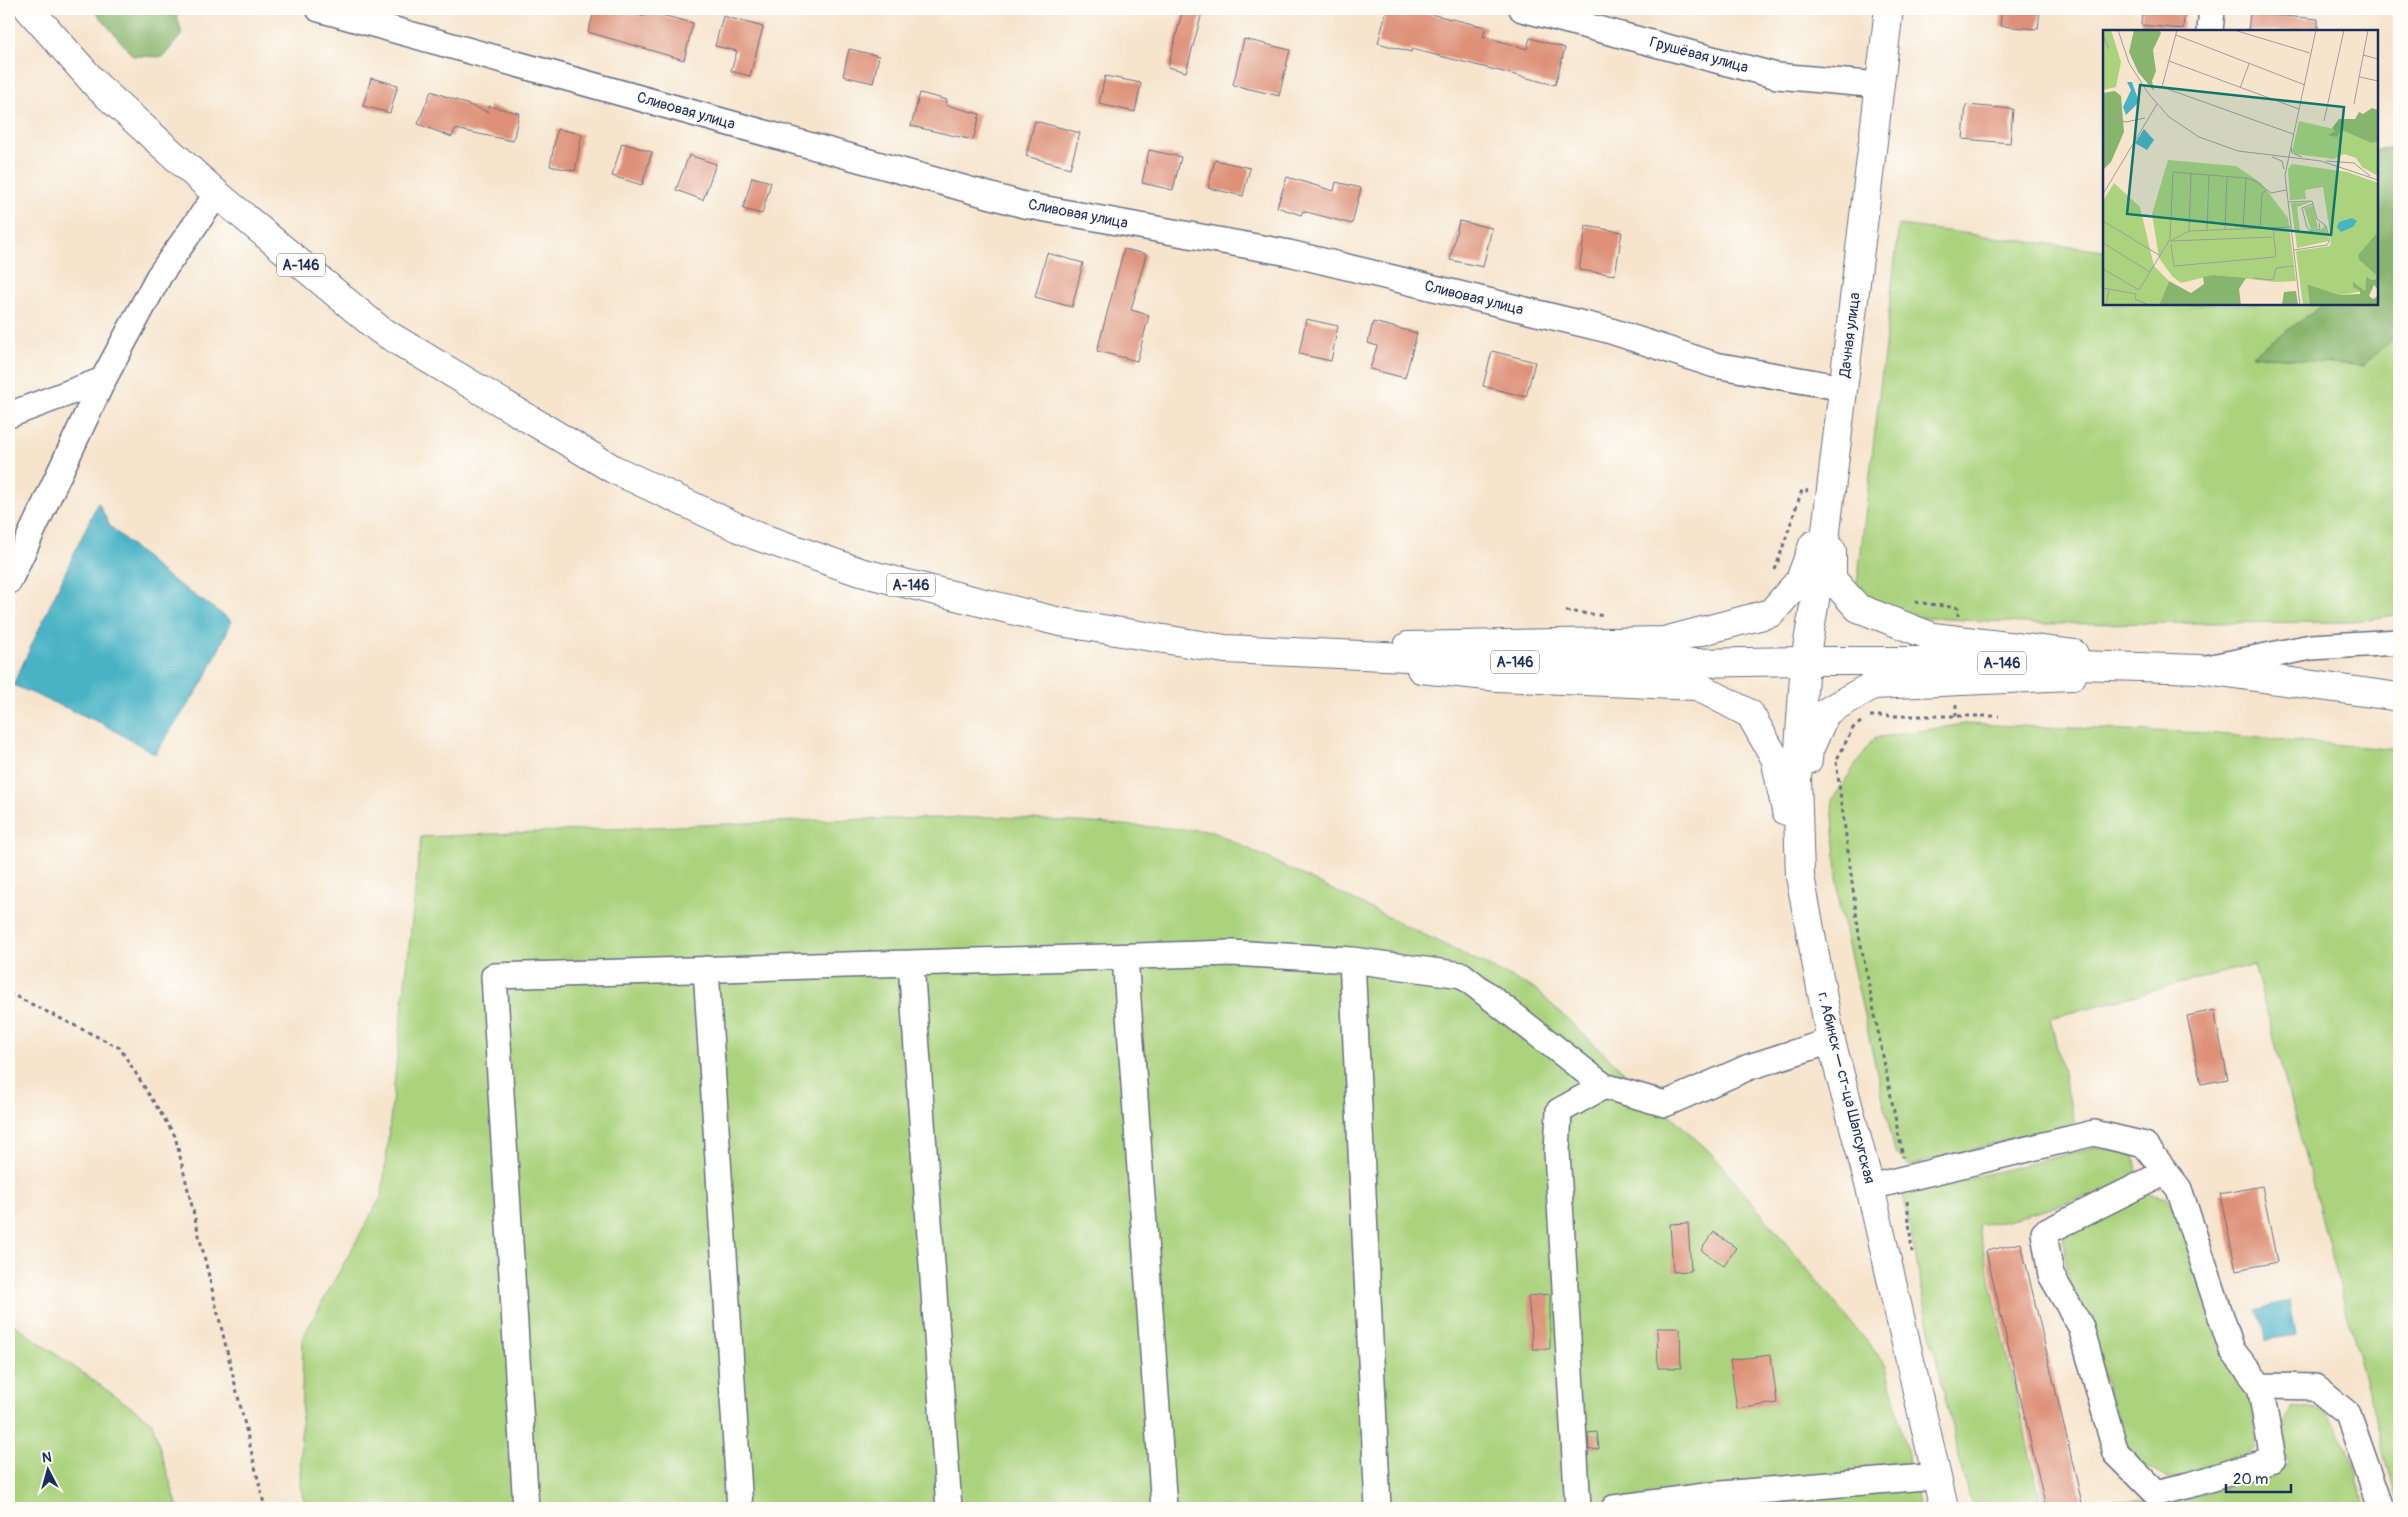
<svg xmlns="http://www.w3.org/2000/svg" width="2408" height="1517" viewBox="0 0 2408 1517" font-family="Pangolin,sans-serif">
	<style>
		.green { fill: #abd37e; stroke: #63816e }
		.forest { fill: #88b56d; stroke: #527266 }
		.water { fill: #48b3c5; stroke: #327192 }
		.building { fill: #de9178 }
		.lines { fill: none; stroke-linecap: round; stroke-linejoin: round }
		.minor-casing { stroke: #686e84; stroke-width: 28 }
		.major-casing { stroke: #686e84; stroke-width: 30 }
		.highway-casing { stroke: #686e84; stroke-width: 30 }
		.path { stroke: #686e84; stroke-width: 3; stroke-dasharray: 4 4; stroke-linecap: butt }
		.minor { stroke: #fff; stroke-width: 25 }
		.major { stroke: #fff; stroke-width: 28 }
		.highway { stroke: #fff; stroke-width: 28 }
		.labels { text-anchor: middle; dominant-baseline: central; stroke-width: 4; stroke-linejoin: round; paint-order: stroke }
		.shield { fill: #fdfcf7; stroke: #5f6c8c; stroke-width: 1 }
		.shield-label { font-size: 14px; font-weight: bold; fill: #1b2f5e }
		.street-label { font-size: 15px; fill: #1b2f5e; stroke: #fdfcf7 }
		.inset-road { fill: none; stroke: #9e9ca0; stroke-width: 1 }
		.view { fill: #0f766e; fill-opacity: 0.15; stroke: #0f766e; stroke-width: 2.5 }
		.inset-edge { fill: none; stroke: #1b2f5e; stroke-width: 2.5 }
	</style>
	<rect width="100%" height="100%" fill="#fdfcf7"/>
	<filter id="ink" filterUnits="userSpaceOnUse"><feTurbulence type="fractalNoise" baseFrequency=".02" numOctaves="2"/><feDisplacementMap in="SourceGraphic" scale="10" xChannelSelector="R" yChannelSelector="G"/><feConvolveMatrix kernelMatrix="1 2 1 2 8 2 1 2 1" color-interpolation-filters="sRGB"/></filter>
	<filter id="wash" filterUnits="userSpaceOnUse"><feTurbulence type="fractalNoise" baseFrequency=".0096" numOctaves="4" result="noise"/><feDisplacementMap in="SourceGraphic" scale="20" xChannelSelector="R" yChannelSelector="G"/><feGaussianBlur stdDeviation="1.12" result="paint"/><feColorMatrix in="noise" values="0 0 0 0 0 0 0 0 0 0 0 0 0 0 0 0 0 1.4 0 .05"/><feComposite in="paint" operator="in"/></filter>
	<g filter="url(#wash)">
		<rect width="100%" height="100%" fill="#f6e4cc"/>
		<!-- green -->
		<path class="green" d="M1899 225 2104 251V304H2325L2253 355 2396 335 2395 275 2399 276V614L2352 622 2041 624 1892 616 1857 585Z
			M1964 724 2205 733 2399 750V1508L2254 964 2050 1018 2075 1123 1909 1166 1895 1152 1839 905 1832 800 1874 738Z
			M1002 817 1212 831 1535 989 1714 1156 1887 1366 1919 1508H306L300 1486 303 1337 382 1195 421 837 820 820Z
			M2096 1147 2134 1155 2138 1177C2086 1198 2033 1216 1978 1226L2042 1508H1971L1935 1354 1903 1195Z
			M2147 1194 2167 1198 2179 1214 2254 1397 2255 1448 2228 1466 2168 1479 2134 1460 2112 1409 2090 1325 2066 1271 2063 1234Z
			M9 1321 152 1422 178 1508H9Z
			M2292 1406 2325 1410 2347 1445 2366 1508H2090L2114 1500 2194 1497 2288 1465 2282 1429Z"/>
		<!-- forest -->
		<path class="forest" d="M93 9H175L182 34 163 57 133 56Z
			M2399 147V276H2395L2396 335 2363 366 2252 355 2325 304H2377V149Z"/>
		<!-- water -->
		<path class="water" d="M98 502 110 526 165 575 232 621 205 679 155 754 101 723 13 685Z
			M2290 1301 2296 1335 2266 1340 2264 1326 2256 1310Z"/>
		<g id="blocks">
			<!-- building -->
			<path class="building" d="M595 9H615L644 17 646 11 693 23 684 60 588 32Z
				M1183 9H1203L1186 72 1168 67Z
				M1387 9H1409L1486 27 1483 36 1527 49 1530 38 1565 48 1555 85 1412 49 1411 52 1378 43Z
				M2002 9H2040L2038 29 2000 26Z
				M2142 9H2185L2183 29 2141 25Z
				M2250 13 2318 19V31H2248Z
				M723 16 763 27 750 76 731 71 737 51 715 46Z
				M1244 39 1290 50 1279 96 1233 85Z
				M849 49 879 56 873 83 843 76Z
				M1105 76 1141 83 1135 112 1099 104Z
				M371 78 398 85 390 113 363 106Z
				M431 91 488 112 489 106 519 113 513 141 455 129 452 137 418 124Z
				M920 93 947 100 946 105 980 114 973 140 911 126Z
				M1966 105 2013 109 2010 143 1963 139Z
				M1035 121 1080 133 1070 168 1026 156Z
				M557 129 582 134 575 171 550 166Z
				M622 143 652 152 642 185 612 176Z
				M1149 150 1181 157 1173 190 1142 183Z
				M689 155 716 164 703 200 676 190Z
				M1215 160 1250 168 1243 196 1208 188Z
				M752 177 771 182 762 214 743 209Z
				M1287 177 1334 191 1336 182 1361 188 1352 224 1303 211 1301 215 1277 207Z
				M1459 221 1492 228 1483 267 1450 260Z
				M1586 226 1622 232 1615 275 1579 270Z
				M1124 249 1146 254 1131 310 1149 315 1137 361 1097 351Z
				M1047 253 1083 263 1072 307 1035 297Z
				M1306 319 1338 326 1331 361 1299 354Z
				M1373 322 1417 333 1405 378 1370 369 1377 346 1368 343Z
				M1492 351 1535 362 1526 397 1483 386Z
				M2214 1010 2228 1079 2201 1084 2187 1016Z
				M2262 1186 2277 1262 2236 1270 2220 1194Z
				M1688 1223 1691 1271 1673 1272 1670 1224Z
				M1714 1232 1736 1248 1724 1266 1701 1250Z
				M2021 1243 2082 1503 2058 1508H2046L1986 1251Z
				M1550 1294V1349H1533L1528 1296Z
				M1657 1328H1680L1681 1368H1658Z
				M1771 1355 1777 1403 1737 1409 1730 1360Z
				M1597 1432 1599 1449 1589 1450 1588 1433Z"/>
		</g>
	</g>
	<g filter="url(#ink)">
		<use href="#blocks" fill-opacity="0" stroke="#686e84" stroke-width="1"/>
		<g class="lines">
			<!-- minor casing -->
			<g class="minor-casing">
				<path id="minor" d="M319 9 1024 205 1289 253 1608 330 1715 365 1844 388
					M1522 9 1777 76 1879 85
					M2210 31 2212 9
					M9 415 103 380
					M9 581 103 380 159 276 217 194
					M2207 668 2311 647 2399 642
					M1125 957 1164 1508
					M1352 960 1378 1508
					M911 963 949 1508
					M706 969 740 1508
					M2166 1172 2044 1233 2051 1275 2081 1327 2116 1453 2156 1493 2190 1485 2273 1459 2260 1386
					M1870 1187 2094 1133 2145 1145 2179 1189 2232 1350 2260 1386 2315 1387 2348 1414 2381 1508
					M526 1508 494 976 1232 953 1352 960 1462 975 1604 1086 1665 1104 1749 1067 1831 1041
					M1578 1508 1557 1152 1559 1111 1604 1086
					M1614 1508 1721 1494 1937 1476"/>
			</g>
			<!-- major casing -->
			<g class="major-casing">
				<path id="major" d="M1889 9 1825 539 1805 661 1797 779 1800 876 1831 1041 1870 1187 1944 1508
					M1832 551V579L1858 608 1933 637 2074 654
					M1408 646 1664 641 1771 613 1800 580 1813 545
					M1421 669 1497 677 1697 686 1750 714 1775 758 1786 811
					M1808 760 1809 750 1826 712 1873 685 2072 676"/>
			</g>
			<!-- highway casing -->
			<g class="highway-casing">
				<path id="highway" d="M29 9 98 87 217 194 380 330 613 469 754 535 860 572 1060 622 1225 649 1590 665 1805 661H1957L2199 669 2399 697"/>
			</g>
			<!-- path -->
			<path class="path" d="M1775 570 1802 490 1808 491
				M1915 602 1958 608V616
				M1566 611 1605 616
				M1870 716H1999
				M1956 716V704
				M1861 722 1853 728 1836 761 1859 935 1903 1157
				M9 993 120 1048 175 1136 265 1508
				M1907 1201 1912 1252"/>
			<!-- minor -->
			<use href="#minor" class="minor"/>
			<!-- major -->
			<use href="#major" class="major"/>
			<!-- highway -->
			<use href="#highway" class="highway"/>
		</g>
	</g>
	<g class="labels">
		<!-- shield labels -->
		<g class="shield">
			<rect x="277" y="253.5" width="48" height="23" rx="4"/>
			<rect x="887" y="573.5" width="48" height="23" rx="4"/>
			<rect x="1491" y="650.5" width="48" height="23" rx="4"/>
			<rect x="1978" y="651.5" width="48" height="23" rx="4"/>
		</g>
		<g class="shield-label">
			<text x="301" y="265">А-146</text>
			<text x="911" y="585">А-146</text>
			<text x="1515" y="662">А-146</text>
			<text x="2002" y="663">А-146</text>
		</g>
		<!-- street labels -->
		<g class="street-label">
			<text transform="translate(1699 55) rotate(15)">Грушёвая улица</text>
			<text transform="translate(686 111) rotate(16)">Сливовая улица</text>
			<text transform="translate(1078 214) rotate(11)">Сливовая улица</text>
			<text transform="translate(1474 298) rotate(14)">Сливовая улица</text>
			<text transform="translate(1850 335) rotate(-83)">Дачная улица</text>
			<text transform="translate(1846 1088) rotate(76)">г. Абинск — ст-ца Шапсугская</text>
		</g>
	</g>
	<!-- overview -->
	<g transform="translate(2103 30)">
		<rect width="275" height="275" fill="#f6e4cc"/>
		<path d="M0 0H8L18 32 13 57 0 60ZM196 91 231 99 232 101 226 105 238 100 268 113 275 112V146L259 137 253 128 241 124 231 129 192 124 189 121ZM65 130 133 136 158 153 185 188 193 251 173 252 110 245 78 253 69 246 56 228 49 184ZM189 134 244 142 275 153V202L256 230 273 245V249L269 250 263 246 262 261 237 265 204 254 207 275H200L193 221 227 216 228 210 220 157 202 160 203 169 187 170 185 139ZM11 153 37 177 51 236 66 251 56 275H0V171ZM208 172 194 177 197 202 218 200 222 195 226 211 194 218 188 173ZM210 176 215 198 208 200 201 178Z" fill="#abd37e"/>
		<path d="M31 0H56L58 3 50 20 53 41 49 51 51 61 35 42 26 22ZM12 61 18 66 21 102 8 132 0 140V63ZM269 78 275 80V112L268 113 238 100 234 107 225 105 232 101 229 98 236 89H252L256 82 260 84ZM275 202V260L271 255 266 266 270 269 275 266V275H207L204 254 237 265 257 264V261L250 257V252L262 261 263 246 269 250 273 249V245L256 230 255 225ZM110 245 143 248 136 259 138 275H56L66 251 88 263 101 254 100 247ZM193 261 195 275H179L181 262Z" fill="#88b56d"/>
		<path d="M24 52H29L36 72 23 85 20 77 28 60ZM41 99 51 110 44 120 32 113ZM249 188 254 191 250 197 238 202 234 197 236 192Z" fill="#48b3c5"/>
		<path class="inset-road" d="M15 0 26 33 45 63 66 87 96 107 135 121 218 131 275 150M74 0 59 57 190 104M131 0 207 23M0 5 6 19M73 5 202 55M260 25 275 29M66 31 196 79M257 47 275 51M137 58 146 34M251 74 265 0M0 85 23 92 42 88M221 91 241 0M188 117 189 123 199 127M169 127 179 131 181 139M223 131 251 133 267 146M0 164 54 74M185 172 209 171 214 189 223 196 227 210 224 215 191 220M210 174 199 178 204 197 207 201 217 199 216 193M0 191 56 225M157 197 159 163 163 161M140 198 143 148M122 200 124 146M86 201 88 144M104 201 106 145M170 207 67 211 86 201 188 197M0 213 47 242M68 214 71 236 173 227 170 197M0 239 36 260 67 209 70 142 143 148 152 151 168 163 183 160M150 248 170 250 173 238 191 236M0 258 33 264 32 269 46 275M3 275 6 259M197 275 182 145 213 0"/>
		<path class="view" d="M37 55 241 77 228 205 24 184Z"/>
		<rect width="275" height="275" class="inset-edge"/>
	</g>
	<!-- margin -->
	<rect width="2408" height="1517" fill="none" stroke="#fdfcf7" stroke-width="30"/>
	<!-- north arrow -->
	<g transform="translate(48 1470) rotate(354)" stroke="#fdfcf7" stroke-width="4" paint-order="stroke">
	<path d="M0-4L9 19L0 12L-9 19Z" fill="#1b2f5e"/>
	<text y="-8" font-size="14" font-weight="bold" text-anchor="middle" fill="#1b2f5e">N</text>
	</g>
	<!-- scale -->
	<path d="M2226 1484v8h65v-8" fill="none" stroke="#1b2f5e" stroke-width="2.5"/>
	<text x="2233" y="1484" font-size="15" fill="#1b2f5e" stroke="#fdfcf7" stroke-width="4" paint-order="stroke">20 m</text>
</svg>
